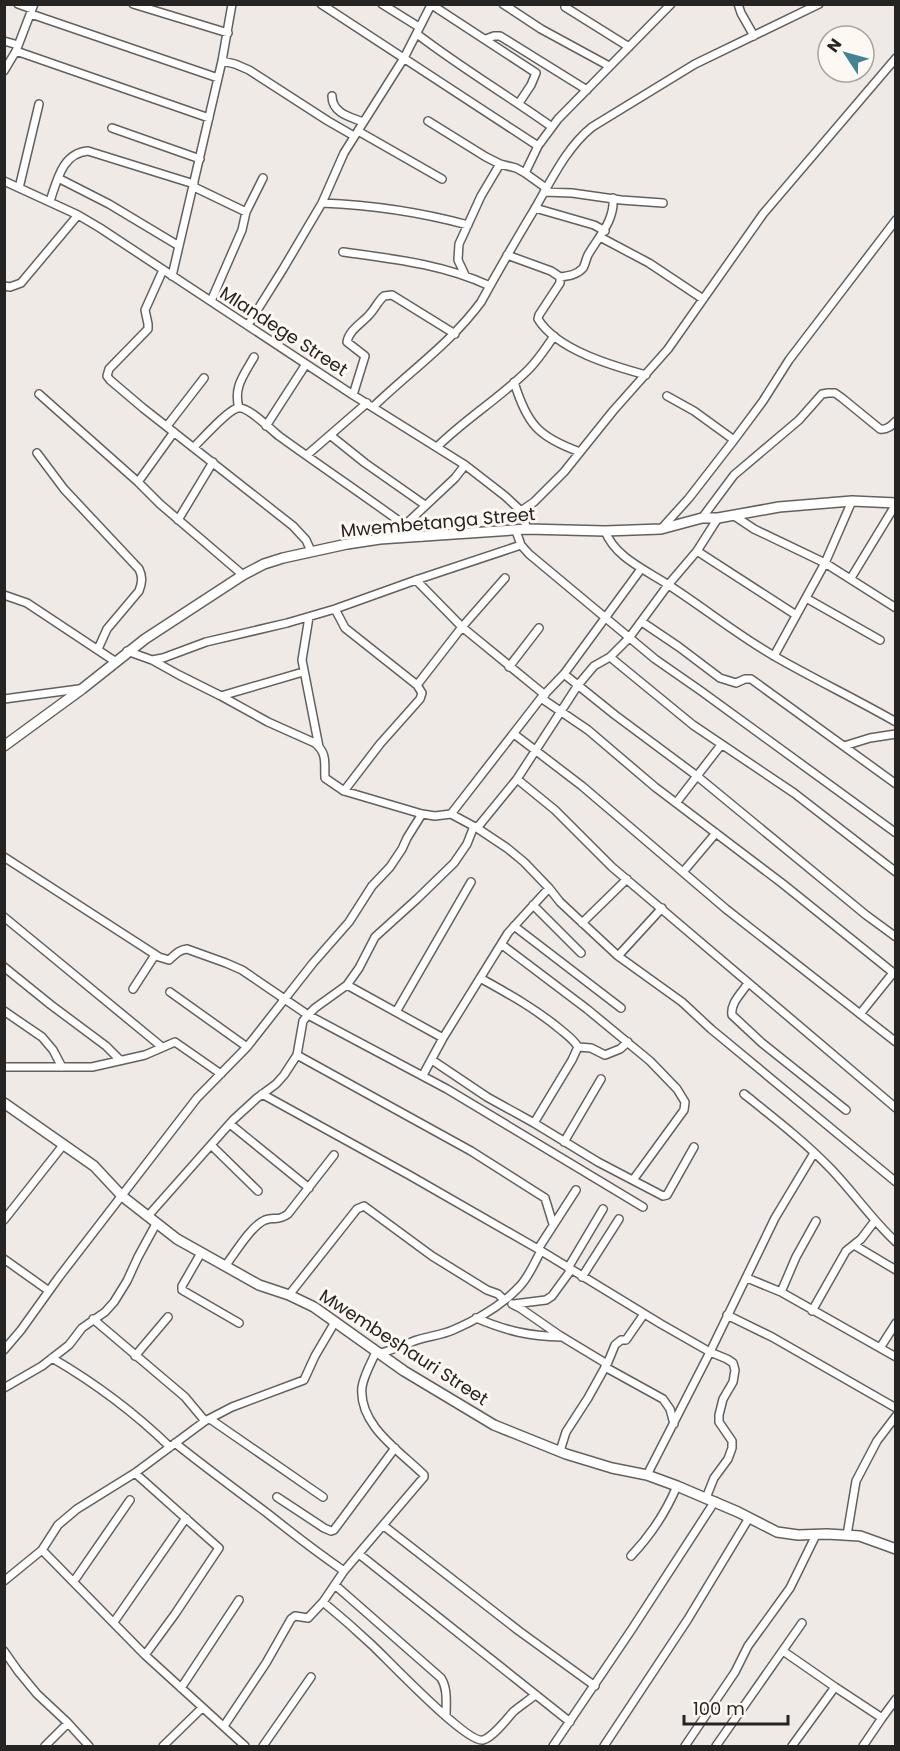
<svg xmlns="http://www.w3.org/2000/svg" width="900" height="1751" viewBox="0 0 900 1751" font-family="Poppins,sans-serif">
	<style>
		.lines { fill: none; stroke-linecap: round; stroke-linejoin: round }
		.minor-casing { stroke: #65605d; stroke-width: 10 }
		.tertiary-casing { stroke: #65605d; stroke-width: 12 }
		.minor { stroke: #fff; stroke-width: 7 }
		.tertiary { stroke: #fff; stroke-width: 9 }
		.labels { text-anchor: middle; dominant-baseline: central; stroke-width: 6; stroke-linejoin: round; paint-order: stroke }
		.street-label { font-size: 18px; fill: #262422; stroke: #fef8f3 }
	</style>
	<rect width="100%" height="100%" fill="#f0eae6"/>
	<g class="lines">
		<!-- minor casing -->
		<g class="minor-casing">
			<path id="minor" d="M18 4 32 9
				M133 4 228 33
				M321 4 538 146
				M382 4 419 27
				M503 4 541 29 609 66
				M738 4 741 13 754 36
				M432 5 536 73 531 85 519 103
				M565 7 629 47
				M31 14 218 78
				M417 34C460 67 507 95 552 127
				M486 39 494 36H500L587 90
				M4 41 18 45
				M16 51 209 118
				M222 61 235 64 249 70 328 121 354 136
				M4 71 16 51 34 4
				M332 96C332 113 350 117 363 122
				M428 121 486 157 500 164 516 168 525 173 546 188
				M112 128 200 159
				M358 131 442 179
				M525 173 538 146 558 119 671 4
				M58 178 109 204 179 246
				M4 181 78 215 100 228 353 395 465 465 505 496 521 511 527 529
				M194 187 246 212
				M19 188 39 104
				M544 192 572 193 621 200 663 203
				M50 201C57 181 62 153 88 151L194 184
				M322 203C372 205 420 212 468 225
				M535 208 594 225 605 231
				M600 237 649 263 703 299
				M343 252C394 259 442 264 490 286
				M507 255 551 271 560 277V283L539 315 538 319C557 350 613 366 646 375
				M163 270 145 310 148 324V329L109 369 107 376 110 380 143 408 293 526 306 540 311 551
				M465 275 458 260 459 244 481 196 500 164
				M172 276 222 61 232 4
				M560 277C568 276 577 275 583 268 585 265 586 259 588 255 598 237 615 221 613 198
				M4 286 10 287 21 283 78 215
				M211 301 242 230 246 212 263 178
				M248 325 283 269 322 203 344 153 404 58 431 5 432 4
				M514 382C527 424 538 437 580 452
				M39 394 138 482 160 504 243 575
				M353 395 365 356 347 342C349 330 361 324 369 315 375 309 378 301 384 296L392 295 455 334
				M667 396 694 411 734 440
				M373 407C409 372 451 343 481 302 498 271 516 240 534 210 551 181 566 148 592 127L695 64 819 4
				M239 408C233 387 244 375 254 357
				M167 426 204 378
				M266 426 306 364
				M330 435 365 463 425 505
				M194 447C202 439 229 409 238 408 248 406 270 429 279 436 326 470 374 502 421 537
				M437 447C465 419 500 398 528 370 538 360 546 348 554 336
				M37 453 64 489 139 569C143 577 142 583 139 591L107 629 98 649
				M307 455 367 403
				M138 482 174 432
				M521 511 534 502 564 472 613 411 668 349 763 214 896 58
				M733 515 754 529 825 563 896 608
				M702 518 734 475 799 420 822 394 828 393H835L842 398 880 429C887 430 891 426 896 421
				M178 520 213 462
				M405 525 455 478 465 465
				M661 529 689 498 734 440 763 401 789 360 896 220
				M516 531 521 545 529 554 655 659 701 691 896 833
				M605 531C615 557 644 569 667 584 703 607 736 634 774 656 814 679 856 699 896 722
				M697 551 796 615
				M851 578 896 504
				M416 580 462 627 545 695
				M4 595 27 603 116 662
				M806 598 880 640
				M335 609 345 628 417 685 422 693 420 699 380 744 344 791
				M309 617 302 660 319 747
				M642 622 679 647 720 678 736 683 745 679H751L896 784
				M127 651 152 660 163 658 206 642 287 623 335 609 416 580 521 545
				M774 656 825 563 852 501
				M610 657 693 725 794 793 896 872
				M152 660 179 675 221 696 268 722 315 743C328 754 324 764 325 778L344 791 422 814 435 816 451 814 541 698 564 674 641 569
				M509 667 539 628
				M564 674 615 715 697 776 866 915 896 937
				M417 685 462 627 505 578
				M221 696 303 672
				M541 698 588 730 655 787 783 884 896 975
				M4 699 79 689
				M514 734 582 786 726 909 896 1042
				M844 746 870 738 896 734
				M517 779 555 810 612 867 896 1108
				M676 803 721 745
				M451 814 477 828 507 848 524 862 549 888 560 902 618 956 682 1002 711 1029 896 1182
				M477 828 517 779 578 685 594 666 610 657 629 638 668 585 697 551 718 518
				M4 857 159 957 169 960C175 955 178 950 187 949L226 963 242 970 308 1015 447 1089 643 1207
				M683 872 716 833
				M533 905 581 953
				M4 917 162 1047
				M582 923 627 879
				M514 926 621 1008
				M501 944 587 1009 650 1061 677 1089 685 1102 684 1110 633 1180
				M618 956 662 908
				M4 967 51 1005 106 1046 120 1060
				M480 978C509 994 536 1009 561 1030 567 1035 574 1040 578 1047L572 1060 534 1123
				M748 983C742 993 730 1003 732 1015L762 1043 846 1110
				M347 985 443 1038
				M133 989 155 955
				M170 992 247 1047
				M4 1011 42 1037 53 1050 62 1067
				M396 1012 471 882
				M860 1014 893 973
				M578 1047 591 1048 605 1055 620 1049 628 1042
				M297 1055 471 1151 545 1198 553 1224
				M432 1060 487 1097 534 1123 598 1162 663 1196 667 1195 694 1147
				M4 1067H92L145 1055 175 1042 221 1074
				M423 1075 443 1038 508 933 549 888
				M262 1094 409 1175 538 1249 661 1324 710 1352 727 1359 733 1363 735 1370 733 1382 723 1399 719 1415V1422L732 1441V1448L728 1459 714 1478 706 1498
				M744 1094C774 1118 805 1142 831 1169 854 1193 872 1220 896 1242
				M230 1124 309 1188
				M564 1142 601 1079
				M211 1145 258 1191
				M148 1216 233 1120 257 1098 276 1084 284 1075 297 1055 303 1021 308 1015 315 1008 347 985 359 968 375 937 417 899 454 863 467 844 474 826
				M4 1220 64 1144
				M854 1245 896 1270
				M538 1249 576 1190
				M201 1253 182 1286V1290L239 1323
				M4 1259 49 1291
				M226 1265C235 1253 251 1226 265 1220 275 1216 277 1222 288 1214L334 1155
				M568 1268 603 1209
				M582 1277 619 1219
				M747 1278 781 1292 896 1357
				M781 1292 796 1257 816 1221
				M289 1295 357 1209 364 1206 432 1256 487 1290 498 1294 504 1300
				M512 1304 520 1308 559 1335 607 1364
				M514 1304 546 1300 552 1296 571 1270
				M812 1311 846 1251 861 1239 874 1222
				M727 1315 772 1337 896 1408
				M476 1318C507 1331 528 1336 562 1337
				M93 1319 185 1397 205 1421
				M880 1348 896 1323
				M4 1350 21 1330 59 1277 197 1098 247 1047 313 963 349 922 372 886 390 867 402 849 407 838 422 814
				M378 1354C392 1350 404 1345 417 1340 429 1336 442 1335 453 1330 476 1320 502 1305 519 1287 529 1277 534 1263 541 1251
				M135 1356 168 1317
				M52 1358C95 1383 134 1412 170 1447
				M605 1367 663 1399 670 1409 674 1424
				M4 1388 42 1366 69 1345 82 1328 105 1312 114 1302 127 1281 138 1257 156 1224
				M210 1419 323 1497
				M175 1443C205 1467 236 1490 267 1513 292 1533 318 1553 344 1571
				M560 1451 566 1432 588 1398 608 1362 615 1345 621 1340H626L644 1314
				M135 1473 219 1548 175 1614 145 1655
				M647 1475 710 1352 775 1218 814 1153
				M277 1497 324 1528 331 1531 334 1530 395 1448
				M384 1526 519 1631 595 1686
				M847 1535 856 1481 877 1441 896 1416
				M42 1550 145 1655 245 1746
				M359 1554 570 1722
				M631 1556C651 1535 666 1512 677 1486
				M4 1581 42 1550 58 1525 77 1509 135 1473 205 1421 232 1407 304 1380 315 1356 335 1322
				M74 1581 130 1500
				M335 1585 441 1678C448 1689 446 1703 446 1716
				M323 1602C340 1616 356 1630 372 1645 387 1659 467 1744 483 1740 493 1737 506 1720 513 1712 520 1706 528 1701 535 1695
				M114 1622 186 1518
				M4 1651 18 1671 37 1694 68 1723 89 1746
				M783 1651 835 1687
				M181 1688 239 1600
				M882 1718 896 1699
				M224 1726 266 1663 291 1619 295 1616 308 1618 323 1602 344 1571 424 1477V1475C401 1452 358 1425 362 1387 364 1375 371 1363 376 1352
				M45 1746 68 1723
				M163 1746 202 1708
				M263 1746 311 1677
				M553 1746 632 1629 715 1501
				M604 1746 688 1619 749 1518
				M685 1746 735 1672 748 1646 790 1588 816 1535
				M716 1746 802 1623
				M792 1746 835 1687 882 1718 863 1746"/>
		</g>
		<!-- tertiary casing -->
		<g class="tertiary-casing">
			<path id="tertiary" d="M4 746 82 689 145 639 243 575 264 564 283 558 347 544 380 539 527 529 605 531 661 529 702 518H718L779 507 852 501 896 503
				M4 1103 94 1166 122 1196 177 1239 259 1285 289 1295 314 1307 404 1371 494 1425 566 1454 612 1468 647 1475 677 1486 738 1512 777 1532 798 1535 827 1534 860 1536 896 1549"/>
		</g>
		<!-- minor -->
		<use href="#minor" class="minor"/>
		<!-- tertiary -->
		<use href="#tertiary" class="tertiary"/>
	</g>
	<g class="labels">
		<!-- street labels -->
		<g class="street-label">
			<text transform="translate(284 331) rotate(33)">Mlandege Street</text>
			<text transform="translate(438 522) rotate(-5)">Mwembetanga Street</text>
			<text transform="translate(404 1347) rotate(33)">Mwembeshauri Street</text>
		</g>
	</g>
	<!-- border -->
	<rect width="900" height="1751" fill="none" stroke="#262422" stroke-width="12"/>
	<!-- north arrow -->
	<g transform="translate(846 54) rotate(306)"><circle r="28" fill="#fef8f3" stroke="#a8a39f" stroke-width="1.5"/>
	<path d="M0-4.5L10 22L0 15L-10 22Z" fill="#438396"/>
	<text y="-9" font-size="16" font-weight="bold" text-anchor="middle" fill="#262422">N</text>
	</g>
	<!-- scale -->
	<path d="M684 1715v9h104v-9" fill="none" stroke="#262422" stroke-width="3"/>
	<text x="693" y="1715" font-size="18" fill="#262422" stroke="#fef8f3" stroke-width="4.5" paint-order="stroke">100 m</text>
</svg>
